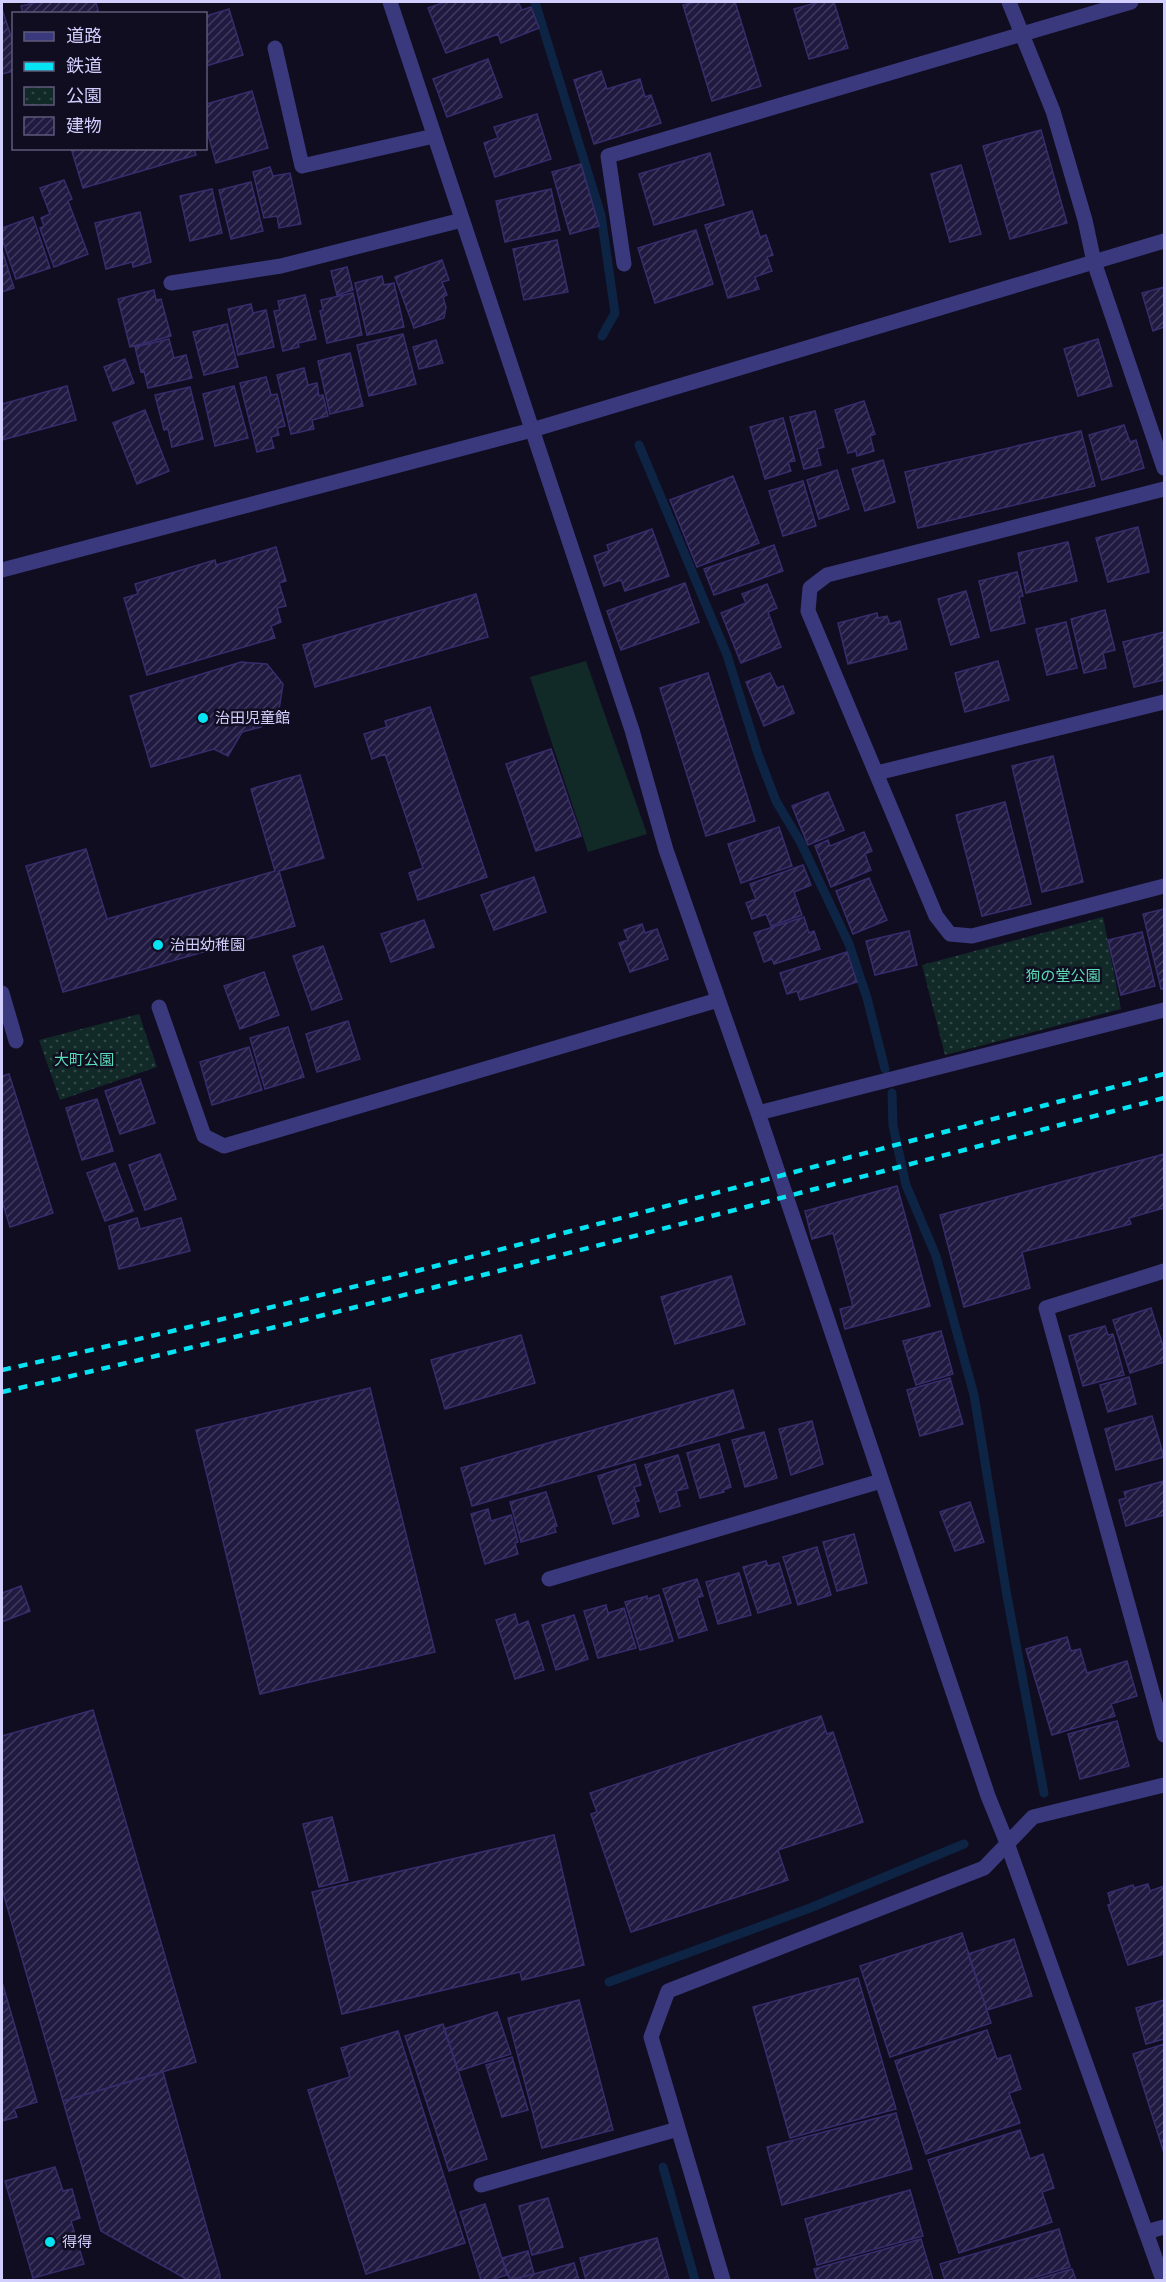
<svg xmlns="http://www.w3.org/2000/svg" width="1166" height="2282" viewBox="0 0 1166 2282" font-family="'Nunito Sans','Noto Sans JP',sans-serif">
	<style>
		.grass { fill: #112a28 }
		.park { fill: url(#park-dots) }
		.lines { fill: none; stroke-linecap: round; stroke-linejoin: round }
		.stream { stroke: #0d2444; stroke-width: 9 }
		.building { fill: url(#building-hatch); stroke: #372d6c; stroke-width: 1.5 }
		.minor { stroke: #3a397e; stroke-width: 15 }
		.tertiary { stroke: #3a397e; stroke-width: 15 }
		.rail { stroke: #06e3f2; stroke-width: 4.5; stroke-dasharray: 9 8; stroke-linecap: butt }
		.poi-dot { fill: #06e3f2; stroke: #100d20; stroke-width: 2 }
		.labels { text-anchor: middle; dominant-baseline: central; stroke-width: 5; stroke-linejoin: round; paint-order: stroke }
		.poi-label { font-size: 15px; fill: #d2cefe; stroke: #100d20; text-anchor: start }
		.park-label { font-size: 15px; fill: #5cdcb7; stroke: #100d20 }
	</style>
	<defs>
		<pattern id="park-dots" width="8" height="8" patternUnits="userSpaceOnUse" patternTransform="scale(1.5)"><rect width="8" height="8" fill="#112a28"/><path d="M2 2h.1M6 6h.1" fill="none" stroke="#334848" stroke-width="1.8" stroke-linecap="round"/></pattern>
		<pattern id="building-hatch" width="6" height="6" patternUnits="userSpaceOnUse" patternTransform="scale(1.5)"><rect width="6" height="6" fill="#201a41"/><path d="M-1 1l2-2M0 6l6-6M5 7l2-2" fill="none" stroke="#403a5e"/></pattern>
	</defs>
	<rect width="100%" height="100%" fill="#100d20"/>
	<!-- grass -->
	<path class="grass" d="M586 661 647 834 588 852 530 677Z"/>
	<!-- park -->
	<path class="park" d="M1103 917 1121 1009 945 1055 922 965Z
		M139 1014 157 1067 60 1100 39 1040Z"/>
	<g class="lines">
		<!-- stream -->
		<path class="stream" d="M535 2 601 215 615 313 602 336
			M639 445 727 655 758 754 776 801 801 843 849 944 867 998 885 1069
			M892 1093 893 1126 906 1185 936 1256 974 1395 1007 1596 1044 1793
			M609 1982 810 1908 964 1844
			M663 2167 695 2280"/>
	</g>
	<!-- building -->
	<path class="building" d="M38 2H96L99 14H23L21 6Z
		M445 2H518L522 10 531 7 539 28 501 43 498 34 446 53 428 8Z
		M696 2H735L761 86 712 101 683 5Z
		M819 2H834L848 48 809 59 794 9Z
		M2 9 14 45V71L2 74Z
		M229 9 243 55 206 66V16Z
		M488 59 502 97 447 117 433 79Z
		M601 71 607 89 640 79 645 97 651 95 661 123 594 144 574 80Z
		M252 91 268 148 216 163 206 127V104Z
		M537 114 551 159 495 177 484 143 498 138 494 127Z
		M1041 130 1067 223 1010 239 983 146Z
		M71 148H194L196 155 83 188Z
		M710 153 724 205 654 225 639 174Z
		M581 164 599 226 570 234 552 172Z
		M961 165 981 234 950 242 931 174Z
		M270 167 273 176 290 173 301 224 279 228 277 216 264 218 253 172Z
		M64 180 72 199 68 201 88 254 54 267 40 228 44 226 41 218 50 214 40 188Z
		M251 182 263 231 231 239 219 190Z
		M212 189 222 233 190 241 180 196Z
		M551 189 560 230 505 242 496 201Z
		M752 211 760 237 766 235 773 255 767 257 772 271 755 277 759 289 728 298 705 225Z
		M140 212 151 262 133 267 132 262 106 269 95 223Z
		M33 217 50 268 16 279 2 239V228Z
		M696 230 713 284 655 303 638 248Z
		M557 240 568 292 524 300 513 249Z
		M2 250 14 288 2 292Z
		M442 260 449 280 442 282 447 295 443 297 446 307 444 318 414 328 395 277Z
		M347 267 353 290 337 295 331 271Z
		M382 276 384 285 394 283 404 327 367 335 355 283Z
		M1164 287V327L1153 331 1142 293Z
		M154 290 156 300 161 299 171 336 130 347 118 299Z
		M353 293 362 335 327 343 320 311 323 310 321 300Z
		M305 295 316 339 298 343 299 347 283 351 274 311 280 310 278 301Z
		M251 304 253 313 266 310 274 347 238 355 228 309Z
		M227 324 238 367 204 375 193 332Z
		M403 334 416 384 369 396 357 345Z
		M169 339 174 358 186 355 192 378 148 388 144 371 141 372 135 347Z
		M1098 339 1112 386 1078 396 1064 349Z
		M436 340 443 363 419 369 413 347Z
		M350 353 363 406 330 414 318 361Z
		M125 359 134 383 113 391 104 367Z
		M304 368 308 385 317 383 319 396 323 395 328 416 312 420 314 429 291 434 277 375Z
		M266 377 271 395 277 394 285 426 277 428 279 435 271 437 274 448 257 452 240 383Z
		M67 386 76 420 2 440V404Z
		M234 386 248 438 215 446 203 394Z
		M190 387 203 439 172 447 168 429 164 430 155 395Z
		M864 401 875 434 870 436 874 451 857 456 856 451 848 453 835 410Z
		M145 410 169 471 137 484 113 423Z
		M815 411 824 447 817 449 821 465 804 469 790 417Z
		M783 418 795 461 788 462 791 471 765 479 750 427Z
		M1124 425 1130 442 1136 440 1144 468 1102 480 1089 435Z
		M1081 431 1095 486 918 528 905 472Z
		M883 460 895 502 865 511 852 469Z
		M837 470 849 509 819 519 807 480Z
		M733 476 759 543 697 567 670 500Z
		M803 481 816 526 783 536 769 491Z
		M1138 527 1149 572 1108 582 1096 538Z
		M652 529 669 576 625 591 621 580 604 586 594 556 609 551 607 545Z
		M1068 542 1077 581 1026 593 1018 553Z
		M774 545 783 571 714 595 704 569Z
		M276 547 286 581 279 583 286 606 277 608 281 622 271 626 275 638 147 675 124 598 138 594 135 584 215 560 216 565Z
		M1017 572 1023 596 1019 597 1025 623 991 631 979 581Z
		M685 583 699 622 621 650 607 611Z
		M767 584 777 608 768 612 781 647 741 663 721 613 746 603 742 594Z
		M966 591 979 637 951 645 938 599Z
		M476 594 488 637 315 687 303 645Z
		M1105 610 1115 650 1103 653 1106 668 1084 673 1071 619Z
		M877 613 878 618 887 616 890 624 900 621 907 649 848 664 838 623Z
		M1066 622 1077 668 1047 675 1036 629Z
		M1164 632V680L1134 687 1123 642Z
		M998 661 1009 700 965 712 955 673Z
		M241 662 267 664 283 684 279 710 261 727 242 732 228 756 214 749 151 767 130 696Z
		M708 673 755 821 706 836 660 688Z
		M770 673 777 688 783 686 794 713 764 726 746 682Z
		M430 707 487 877 418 900 409 873 423 868 385 754 372 759 364 734 387 727 385 721Z
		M551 749 581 836 536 851 506 764Z
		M1053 756 1083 882 1042 892 1012 766Z
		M300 775 324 858 279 871 295 926 63 992 26 866 86 849 107 919 275 871 251 789Z
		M828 792 844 830 808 845 792 806Z
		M1005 802 1031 904 982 916 956 815Z
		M779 827 792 866 741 883 728 844Z
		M864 832 872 851 865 854 871 870 831 887 815 846 828 840 830 846Z
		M803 865 811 885 794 892 802 915 771 926 766 914 752 919 746 903 756 899 750 884Z
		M534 877 546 912 494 930 481 895Z
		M869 878 887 920 853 934 836 891Z
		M1164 909V989H1161L1143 914Z
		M804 917 809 933 814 931 820 949 774 964 772 959 764 962 754 933Z
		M424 920 434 947 391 962 381 934Z
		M642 924 645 933 657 929 668 959 630 972 619 943 628 940 624 930Z
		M909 931 917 965 875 975 866 941Z
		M1142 932 1155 986 1121 995 1108 940Z
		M323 946 342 999 312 1010 293 956Z
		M847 952 857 982 800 1000 797 991 787 994 780 973Z
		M264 972 279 1015 240 1029 224 986Z
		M348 1021 360 1059 317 1072 306 1034Z
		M288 1027 304 1077 265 1089 250 1038Z
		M249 1047 262 1090 212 1105 200 1062Z
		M9 1074 53 1213 10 1227 2 1201V1076Z
		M140 1079 155 1123 120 1134 105 1091Z
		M97 1099 113 1151 82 1160 66 1108Z
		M160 1154 176 1199 145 1210 129 1165Z
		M1164 1154V1208L1129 1218 1131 1224 1022 1252 1030 1288 964 1307 940 1215Z
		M115 1163 133 1211 105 1221 87 1173Z
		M897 1186 930 1306 845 1329 840 1309 853 1306 833 1233 812 1239 805 1211Z
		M137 1218 140 1229 181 1218 190 1251 119 1269 109 1226Z
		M731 1276 745 1324 675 1344 661 1297Z
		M1151 1308 1164 1349V1362L1130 1373 1113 1320Z
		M1105 1326 1108 1335 1113 1334 1124 1375 1083 1386 1069 1336Z
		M941 1331 953 1374 916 1385 903 1341Z
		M521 1335 535 1383 445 1409 431 1360Z
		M1129 1377 1136 1404 1108 1412 1100 1385Z
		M950 1378 963 1424 920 1436 907 1390Z
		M370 1388 435 1652 260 1694 196 1430Z
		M733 1390 744 1428 472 1506 461 1468Z
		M1152 1416 1164 1457 1116 1470 1105 1429Z
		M812 1421 823 1464 791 1475 779 1429Z
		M764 1432 777 1478 745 1487 732 1440Z
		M719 1444 731 1487 723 1490 724 1492 700 1498 687 1453Z
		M678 1455 688 1488 676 1491 680 1506 660 1512 645 1465Z
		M635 1464 641 1485 634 1487 639 1501 635 1502 639 1516 613 1524 598 1476Z
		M1164 1481V1515L1126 1526 1119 1500 1126 1498 1124 1492Z
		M546 1492 557 1526 554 1527 556 1532 521 1542 510 1502Z
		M970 1502 984 1542 955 1551 940 1512Z
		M488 1509 491 1521 511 1515 518 1542 515 1543 518 1554 485 1564 471 1514Z
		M854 1534 867 1583 837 1591 823 1542Z
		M817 1547 831 1595 798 1605 783 1557Z
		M766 1561 768 1566 779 1563 791 1603 758 1613 743 1567Z
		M739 1573 751 1615 718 1624 706 1582Z
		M697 1579 703 1596 697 1598 707 1630 679 1638 663 1589Z
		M21 1586 30 1611 2 1622V1593Z
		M659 1595 673 1641 640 1650 625 1602 647 1596V1599Z
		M606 1605 608 1613 624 1608 636 1648 598 1658 584 1611Z
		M515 1614 518 1625 528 1621 544 1670 515 1679 496 1620Z
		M574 1615 588 1659 556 1670 542 1625Z
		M1067 1637 1071 1651 1080 1649 1087 1673 1127 1661 1137 1696 1111 1704 1115 1716 1052 1735 1026 1649Z
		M93 1710 196 2062 63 2101 2 1889V1736Z
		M821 1716 827 1734 833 1732 863 1822 778 1850 788 1880 631 1932 591 1814 597 1812 590 1793Z
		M1117 1721 1129 1766 1080 1779 1068 1734Z
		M332 1817 348 1880 319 1887 303 1824Z
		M554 1835 584 1965 522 1980 520 1972 342 2014 312 1892Z
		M1148 1884 1150 1891 1164 1886V1954L1128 1965 1108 1905 1111 1904 1108 1893 1133 1885 1134 1888Z
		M962 1933 991 2023 890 2057 860 1966Z
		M1014 1939 1032 1996 987 2010 968 1954Z
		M858 1978 896 2109 790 2138 753 2007Z
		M2 1982 37 2102 14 2109 17 2117 2 2121Z
		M579 2000 613 2130 542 2148 508 2018Z
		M1164 2000V2039L1146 2044 1136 2008Z
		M497 2012 511 2054 458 2071 444 2029Z
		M443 2024 487 2159 449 2171 405 2036Z
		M987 2030 997 2059 1010 2055 1021 2089 1009 2093 1020 2123 926 2154 895 2061Z
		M398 2031 465 2243 366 2274 308 2090 350 2077 341 2048Z
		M1164 2044V2153L1133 2054Z
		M512 2057 528 2110 502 2117 486 2065Z
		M163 2072 220 2275V2280H188L101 2231 63 2101Z
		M896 2113 912 2169 782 2205 767 2147Z
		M1020 2130 1030 2159 1043 2154 1054 2188 1042 2192 1052 2222 959 2253 928 2160Z
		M55 2167 63 2191 72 2189 80 2218 71 2221 84 2264 33 2278 5 2181Z
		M910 2190 923 2236 817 2265 805 2219Z
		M548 2198 563 2247 532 2255 519 2206Z
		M485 2204 507 2275 490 2280H481L460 2212Z
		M1059 2229 1070 2267 1026 2280H945L940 2264Z
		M657 2238 669 2280H586L580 2258Z
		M921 2239 933 2280H817L814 2269Z
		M528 2251 534 2274 510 2280 502 2258Z
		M574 2263 579 2280H510L534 2274Z
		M1072 2269 1076 2280H1035Z"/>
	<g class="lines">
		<!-- minor -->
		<path class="minor" d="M390 2 632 730 666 850 758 1113 988 1796 1007 1843
			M1009 2 1053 111 1085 220 1094 262 1164 468
			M275 48 302 166 434 136
			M624 264 608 156 1131 2
			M171 283 281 266 462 220
			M1164 489 827 575 810 588 808 611 936 916 950 934 972 936 1164 886
			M877 773 1164 702
			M2 993 16 1041
			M159 1007 204 1136 224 1146 718 1000
			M758 1113 1164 1010
			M1164 1271 1046 1308 1164 1735
			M549 1579 881 1481
			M481 2185 678 2129
			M1146 2232 1164 2227
			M723 2280 651 2037 668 1991 984 1868 1033 1817 1164 1785"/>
		<!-- tertiary -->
		<path class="tertiary" d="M2 570 532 430 1164 241
			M1007 1843 1163 2280"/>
		<!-- rail -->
		<path class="rail" d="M2 1370C392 1284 777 1175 1164 1074
			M2 1392C391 1303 777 1198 1164 1098"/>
	</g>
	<!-- markers -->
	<g class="poi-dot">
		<circle cx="203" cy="718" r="6"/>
		<circle cx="158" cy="945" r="6"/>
		<circle cx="50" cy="2242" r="6"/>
	</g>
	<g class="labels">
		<!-- poi labels -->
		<g class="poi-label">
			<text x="215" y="718">治田児童館</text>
			<text x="170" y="945">治田幼稚園</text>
			<text x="62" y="2242">得得</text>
		</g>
		<!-- park labels -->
		<g class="park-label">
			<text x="1063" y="976">狗の堂公園</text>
			<text x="84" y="1060">大町公園</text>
		</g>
	</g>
	<!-- border -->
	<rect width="1166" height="2282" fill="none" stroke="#d2cefe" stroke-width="6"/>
	<!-- legend -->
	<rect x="12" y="12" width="195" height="138" fill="#100d20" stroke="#5e5a79" stroke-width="1.5"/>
	<rect x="24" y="32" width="30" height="9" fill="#3a397e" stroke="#5e5a79" stroke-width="1.5"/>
	<text x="66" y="42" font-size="18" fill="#d2cefe">道路</text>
	<rect x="24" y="62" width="30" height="9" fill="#06e3f2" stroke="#5e5a79" stroke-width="1.5"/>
	<text x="66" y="72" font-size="18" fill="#d2cefe">鉄道</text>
	<rect x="24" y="87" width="30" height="18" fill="url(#park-dots)" stroke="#5e5a79" stroke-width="1.5"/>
	<text x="66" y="102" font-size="18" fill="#d2cefe">公園</text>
	<rect x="24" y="117" width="30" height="18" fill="url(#building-hatch)" stroke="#5e5a79" stroke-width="1.5"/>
	<text x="66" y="132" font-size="18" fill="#d2cefe">建物</text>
</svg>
